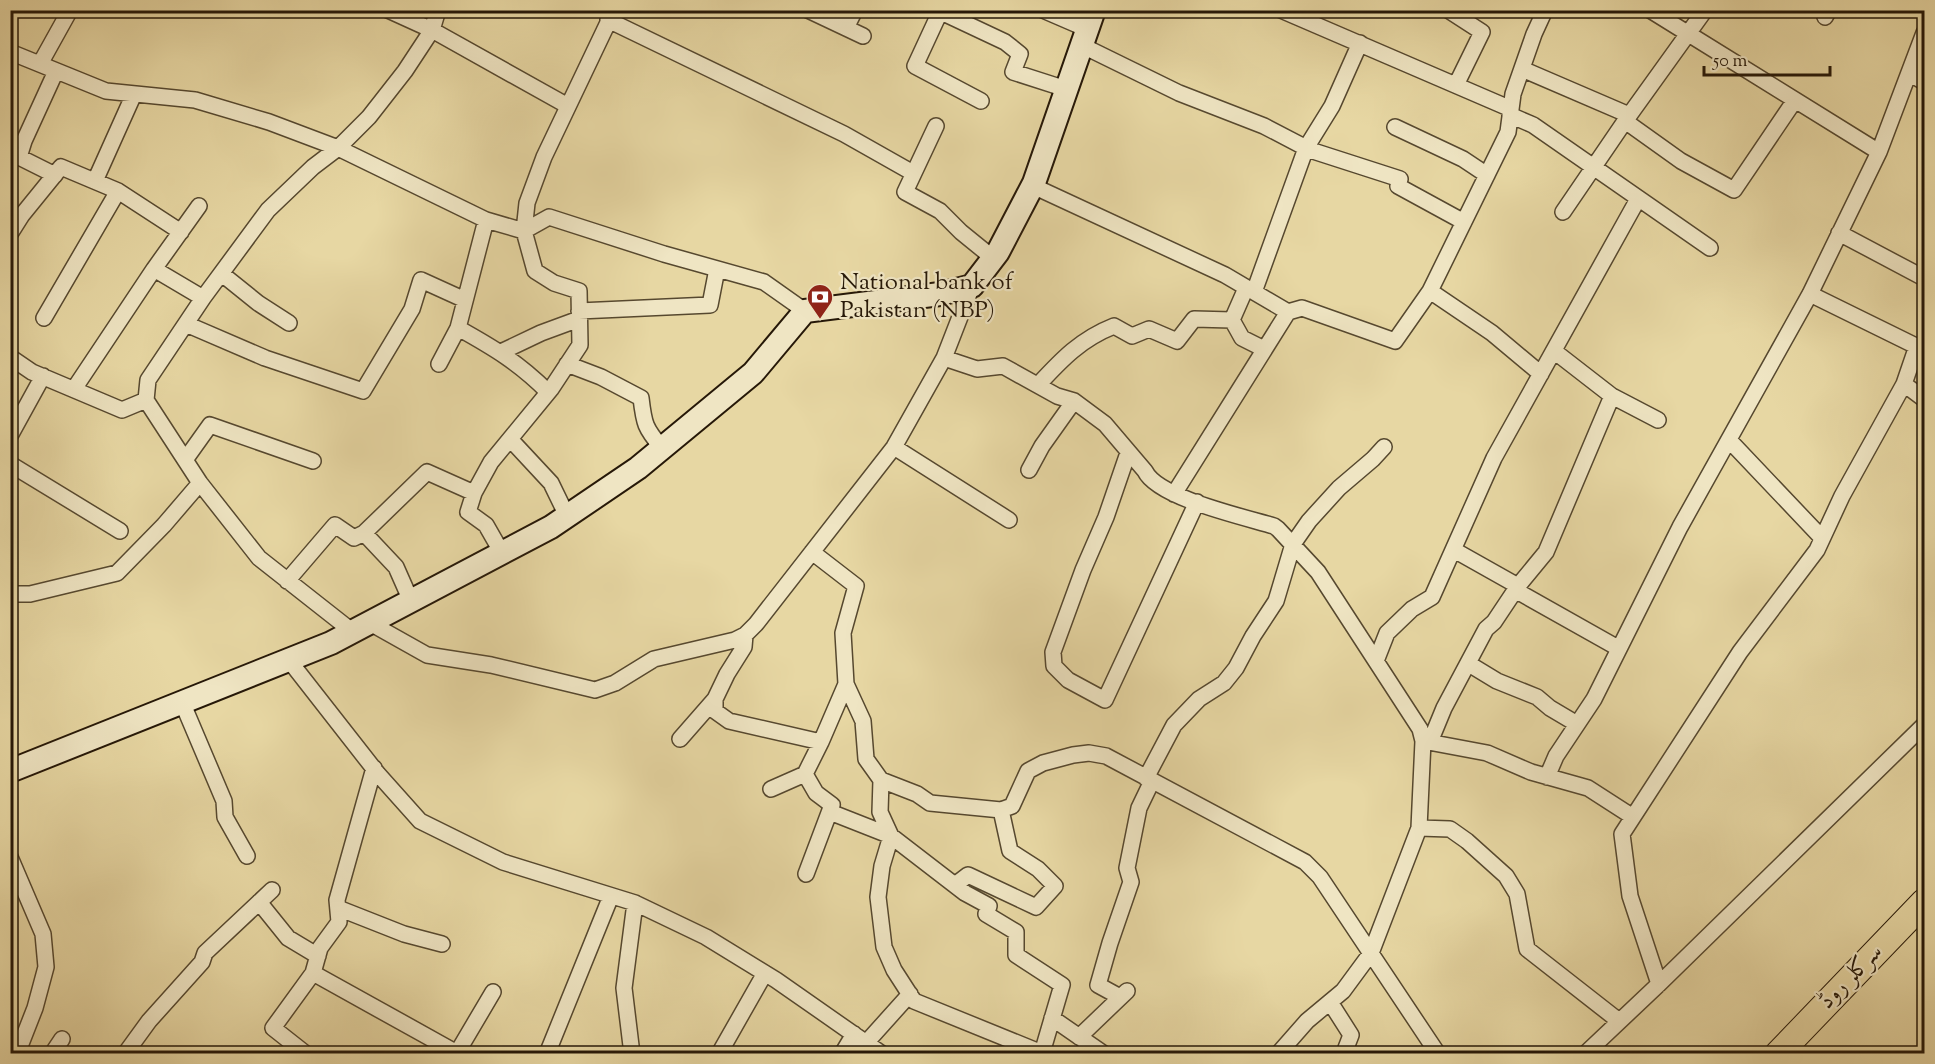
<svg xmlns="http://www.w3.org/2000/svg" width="1935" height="1064" viewBox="0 0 1935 1064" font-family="'Sorts Mill Goudy',Amiri,serif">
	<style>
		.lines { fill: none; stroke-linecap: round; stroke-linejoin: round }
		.street-casing { stroke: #56482f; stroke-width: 18 }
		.secondary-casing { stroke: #261808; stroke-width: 26 }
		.primary-casing { stroke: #261808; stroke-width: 28 }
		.street { stroke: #efe5c3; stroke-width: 15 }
		.secondary { stroke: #efe5c3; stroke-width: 22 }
		.primary { stroke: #e7d7a3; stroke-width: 26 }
		.labels { text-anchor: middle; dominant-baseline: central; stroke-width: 4.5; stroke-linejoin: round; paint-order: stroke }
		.poi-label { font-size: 24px; fill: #261808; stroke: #efe5c3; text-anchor: start }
		.street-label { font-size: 24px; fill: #261808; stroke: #efe5c3 }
	</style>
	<rect width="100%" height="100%" fill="#e7d7a3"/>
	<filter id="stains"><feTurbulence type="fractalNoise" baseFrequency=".00333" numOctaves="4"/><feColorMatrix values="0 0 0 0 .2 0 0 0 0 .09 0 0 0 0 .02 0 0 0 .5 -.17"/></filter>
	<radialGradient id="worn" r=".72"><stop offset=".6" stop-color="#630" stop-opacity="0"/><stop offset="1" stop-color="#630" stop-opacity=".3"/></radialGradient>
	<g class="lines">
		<!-- street casing -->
		<g class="street-casing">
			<path id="street" d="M388 10 432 30 568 106
				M808 10 863 36
				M937 10 1005 42 1020 54 1013 72 1066 89
				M1043 10 1087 29
				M1281 10 1511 109
				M1448 10 1482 32 1456 85
				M1650 10 1879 152
				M940 12 915 66 981 101
				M1825 17 1829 10
				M608 20 844 134 913 173
				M846 28 855 10
				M1081 45 1179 93 1264 126 1310 150 1400 179 1398 186 1464 222
				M10 52 106 91 195 100 269 122 338 148 486 220 524 231 527 203 544 157 614 10
				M40 64 70 10
				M1522 69 1629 115
				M1909 73 1924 82
				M1510 115 1533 125 1710 248
				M1625 121 1681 161 1734 190 1795 100
				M936 126 905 192 940 211 961 232 993 258
				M1395 127 1463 159 1487 175
				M55 175 19 157 24 141 56 71
				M95 181 134 94
				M1033 186 1225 275 1288 312
				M1563 212 1623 124 1705 10
				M1839 233 1924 278
				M10 234 22 215 61 167 118 191 181 232
				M154 269 203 298
				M222 274 258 303 289 323
				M1430 291 1492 333 1541 374
				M1254 292 1306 148 1332 106 1360 43
				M1810 294 1924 350
				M579 311 710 305 717 269
				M44 318 118 191
				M1232 320 1242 338 1264 349
				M186 324 265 358 363 391 412 309 421 280 465 300
				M458 328C494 348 519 363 548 392
				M1554 351 1612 396 1658 420
				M501 352 541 333 579 319
				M10 357 32 372 122 410 146 400
				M944 358 977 369 1003 366 1057 396 1074 401 1105 424 1145 471C1158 498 1244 517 1274 526L1278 529 1318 572 1420 729 1423 741 1419 828 1371 953 1343 991 1307 1021 1278 1054
				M439 364 458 328 486 220
				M567 364 601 377 641 398C644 424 645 428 662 448
				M1904 384 1924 399
				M1038 385C1062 359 1081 339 1114 326L1132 336 1149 329 1177 341 1194 319 1232 320 1246 288
				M74 389 154 269 199 206
				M10 436 43 376
				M510 439 551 483 567 516
				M1729 440 1822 538
				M894 447 1009 520
				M1128 453 1106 517 1083 570 1053 652 1054 666 1068 680 1105 700 1197 502
				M185 460 210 425 313 461
				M10 464 120 531
				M1029 470 1042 446 1074 401
				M1174 494 1288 312 1302 308 1395 341 1430 291 1508 132 1513 94 1534 34 1545 10
				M364 533 427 472 474 493
				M1454 550 1518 586
				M812 552 856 586 843 633 846 684 863 721 866 759 881 780 880 812 891 836 882 866 878 897 884 947 894 970 914 1001 1042 1053 1062 985 1016 955V932L986 914 989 906 965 893 891 836 830 812
				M502 553 486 525 468 512 474 493 491 462 551 389 580 345 579 291 554 283 535 271 524 231 549 217 664 254 764 282 805 311
				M287 581 335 525 354 538 364 533 396 567 411 601
				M1515 590 1618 648
				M10 594H30L117 573 164 525 200 483
				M370 623 427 655 491 665 595 690 615 683 654 659 735 640 745 635 756 624 894 447 944 358 972 286
				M353 632 259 558 200 483 146 400 148 380 203 298 268 210 313 167 338 148 369 117 405 71 432 30 438 10
				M288 659 378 774 420 821 503 862 635 903 706 937 776 980 882 1054
				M1376 661 1387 633 1412 609 1432 597 1494 458 1638 199
				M1469 664 1497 681 1537 697 1550 708 1577 724
				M715 699V711L729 721 821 742
				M182 702 224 801 225 817 247 856
				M680 739 715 699 727 674 744 647 745 635
				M1423 741 1487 753 1531 772 1588 788 1633 817
				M1430 742 1444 708 1486 629 1494 622 1518 586 1546 552 1612 396
				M805 774 816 793 832 805 806 874
				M1547 777 1556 756 1594 699 1680 527 1810 294 1879 152 1924 33
				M1146 778 1174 725 1199 699 1224 683 1236 668 1253 636 1276 601 1293 544 1309 521 1339 488 1373 459 1384 447
				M881 780 917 794 930 803 1001 810 1010 851 1038 869 1055 886 1036 907 968 875 955 885
				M771 789 805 774 821 742 846 684
				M1001 810 1012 806 1028 771 1043 763 1073 755 1089 753 1106 756 1305 862 1320 877 1438 1054
				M1419 828 1450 829 1467 841 1506 876 1517 894 1527 949 1619 1021
				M10 857 43 934 46 967 35 1008 17 1054
				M259 902 288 938 318 956
				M338 908 404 934 442 944
				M313 973 457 1053 493 992
				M1659 984 1630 896 1622 834 1740 652 1817 550 1842 496 1904 384 1917 346
				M1120 997 1098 985 1110 943 1131 882 1127 868 1139 808 1152 781
				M1330 1002 1351 1035 1346 1048 1353 1054
				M1052 1018 1104 1054
				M1079 1037 1127 991
				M866 1043 910 994
				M52 1054 62 1039
				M125 1054 149 1021 202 962 205 953 272 890
				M306 1054 273 1028 313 973 320 948 339 922 337 900 374 768
				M547 1054 611 896
				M632 1054 624 988 635 903
				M719 1054 765 973
				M842 1054 854 1034
				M1585 1054 1659 984 1924 725"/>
		</g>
		<!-- secondary casing -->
		<g class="secondary-casing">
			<path id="secondary" d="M10 771 331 643 551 527 638 468 753 373 805 311 940 294 972 286 998 252 1034 183 1094 10"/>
		</g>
		<!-- primary casing -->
		<g class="primary-casing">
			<path id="primary" d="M1778 1054 1924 902"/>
		</g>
		<!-- street -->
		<use href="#street" class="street"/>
		<!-- secondary -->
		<use href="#secondary" class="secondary"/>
		<!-- primary -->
		<use href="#primary" class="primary"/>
	</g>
	<!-- icons -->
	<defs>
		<g id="bank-pin" transform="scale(1.35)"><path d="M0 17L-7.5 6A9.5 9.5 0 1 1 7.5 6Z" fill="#8f2418" stroke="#efe5c3"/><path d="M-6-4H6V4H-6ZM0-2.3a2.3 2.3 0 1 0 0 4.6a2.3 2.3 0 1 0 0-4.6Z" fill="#fff"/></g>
	</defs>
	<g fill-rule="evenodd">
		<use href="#bank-pin" x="820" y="297"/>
	</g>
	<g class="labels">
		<!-- poi labels -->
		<g class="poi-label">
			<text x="840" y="283">National bank of<tspan x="840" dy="28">Pakistan (NBP)</tspan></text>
		</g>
		<!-- street labels -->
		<g class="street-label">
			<text transform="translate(1851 977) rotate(-46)">سرکلر روڈ</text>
		</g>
	</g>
	<!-- margin -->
	<rect width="1935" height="1064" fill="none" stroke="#e7d7a3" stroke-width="36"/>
	<rect x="12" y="12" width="1911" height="1040" fill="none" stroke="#261808" stroke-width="3"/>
	<rect x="18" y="18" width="1899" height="1028" fill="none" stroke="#261808" stroke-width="1.5"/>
	<!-- scale -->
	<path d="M1704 66v9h126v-9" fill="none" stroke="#261808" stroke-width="3"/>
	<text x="1713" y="66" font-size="18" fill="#261808" stroke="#efe5c3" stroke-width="4.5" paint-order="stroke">50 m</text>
	<rect width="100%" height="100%" filter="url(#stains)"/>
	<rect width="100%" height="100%" fill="url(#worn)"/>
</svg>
